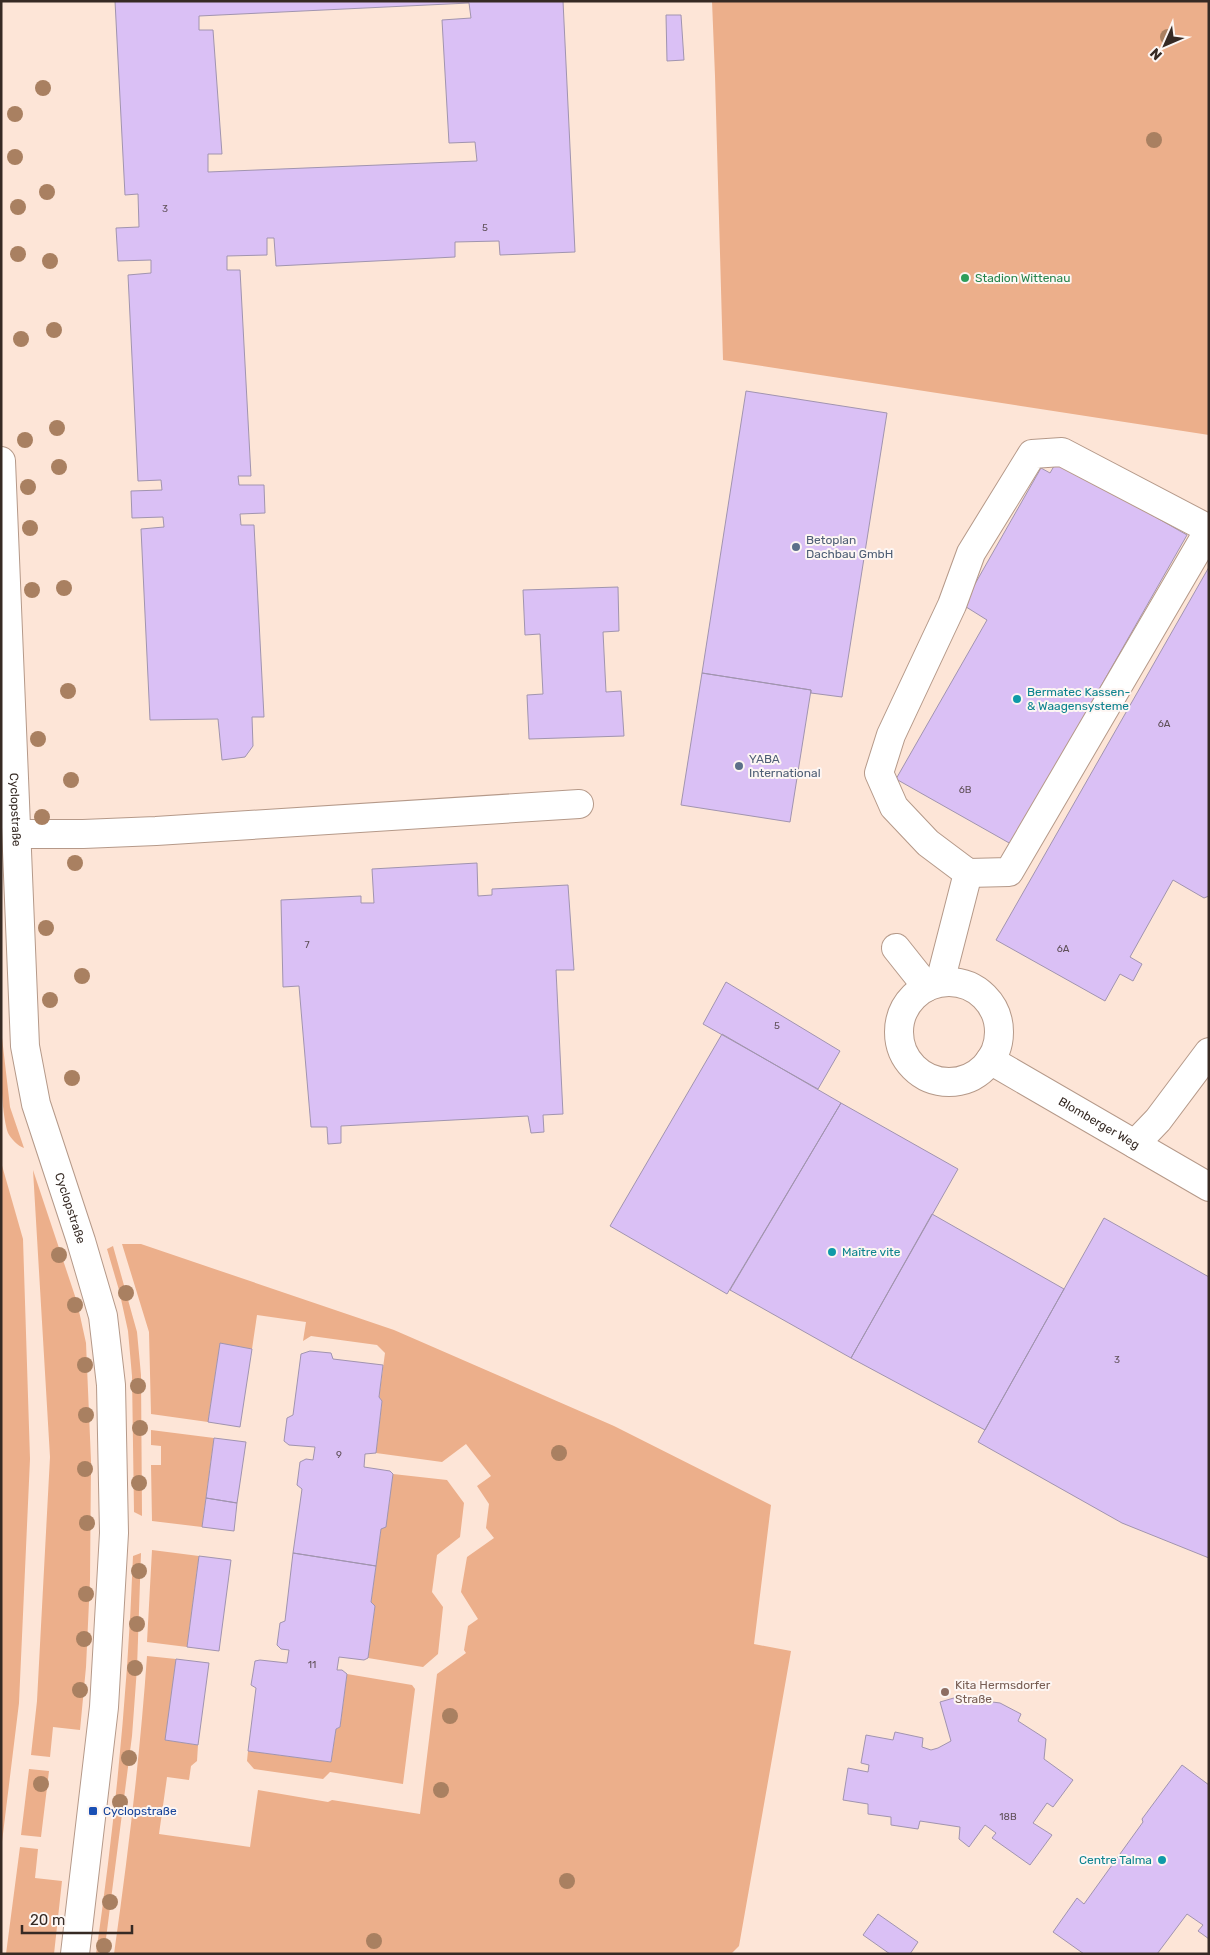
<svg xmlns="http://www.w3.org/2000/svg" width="1210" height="1955" viewBox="0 0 1210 1955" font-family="Rubik,sans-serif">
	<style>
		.green { fill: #ecaf8b }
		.building { fill: #dac0f5; stroke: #a194af; fill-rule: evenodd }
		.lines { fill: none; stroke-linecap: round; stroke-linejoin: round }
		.minor-casing { stroke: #b59989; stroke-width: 30 }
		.minor { stroke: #fff; stroke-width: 28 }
		.tree { fill: #a98061 }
		.leisure-dot { fill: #2e9e5b; stroke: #fdf6f3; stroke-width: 2 }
		.service-dot { fill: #5c6f8a; stroke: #fdf6f3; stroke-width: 2 }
		.culture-dot { fill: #0f9aa8; stroke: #fdf6f3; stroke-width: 2 }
		.education-dot { fill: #8d6e63; stroke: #fdf6f3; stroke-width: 2 }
		.transit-dot { fill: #1a4fb4; stroke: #fdf6f3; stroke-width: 2 }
		.labels { text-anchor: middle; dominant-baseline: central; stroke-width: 4; stroke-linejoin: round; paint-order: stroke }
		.number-label { font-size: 10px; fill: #5f5058 }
		.leisure-label { font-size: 12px; fill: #27864d; stroke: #fdf6f3; text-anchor: start }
		.service-label { font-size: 12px; fill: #4e5e75; stroke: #fdf6f3; text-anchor: start }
		.culture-label { font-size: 12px; fill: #0d838f; stroke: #fdf6f3; text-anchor: start }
		.street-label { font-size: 12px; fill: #362a24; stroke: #fdf6f3 }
		.education-label { font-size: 12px; fill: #785e54; stroke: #fdf6f3; text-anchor: start }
		.transit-label { font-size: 12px; fill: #164399; stroke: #fdf6f3; text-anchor: start }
	</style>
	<rect width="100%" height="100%" fill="#fde5d7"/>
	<!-- green -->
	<path class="green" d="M712 1H1209V435L723 360 715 76Z
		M1 1029 10 1107 24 1148C18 1146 11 1139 8 1133 0 1108 1 1057 1 1029Z
		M1 1162 23 1239 30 1459 19 1703 1 1850Z
		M33 1170 77 1302 86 1343 91 1461 90 1580 86 1667 80 1730 53 1727 50 1757 31 1755 37 1701 50 1457Z
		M122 1244H141L394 1330 614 1426 771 1505 754 1644 791 1651 739 1946 731 1954H114C128 1855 140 1756 147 1656L176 1659 166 1740 198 1745 197 1761 191 1766 189 1780 167 1777 159 1834 250 1847 258 1790 328 1802 332 1800 420 1814 437 1674 466 1653 464 1650 468 1626 478 1619 461 1592 467 1557 494 1538 486 1528 489 1504 477 1486 491 1476 466 1444 442 1462 376 1453 382 1401 379 1397 385 1353 377 1345 311 1336 303 1341 306 1322 257 1315 252 1349 220 1344 208 1422 151 1414 149 1332Z
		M113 1246 137 1332 141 1375 142 1516 134 1512 132 1376 128 1331 119 1290 107 1249Z
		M151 1430 214 1438 202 1527 152 1521 151 1465H161V1446L151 1445Z
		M393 1474 447 1480 464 1503 460 1537 437 1555 432 1592 443 1607 438 1654 423 1667 368 1658 375 1606 371 1602 381 1529Z
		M152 1550 199 1556 187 1647 147 1642Z
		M141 1553 137 1668 132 1736 104 1954H96C115 1822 128 1689 133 1556Z
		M347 1674 412 1685 415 1689 403 1784 330 1772 323 1779 254 1769 247 1761 248 1751 331 1762 336 1729 340 1727Z
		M29 1769 49 1771 41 1837 21 1835Z
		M20 1847 38 1849 35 1878 62 1881 54 1954H6Z"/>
	<!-- building -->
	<path class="building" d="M115 1H563L575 252 500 255 499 241 455 242V257L276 266 274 238H267V255L227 256V270H240L251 476H238L239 485H264L265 513 240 514 241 525H254L264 717H252L253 746 245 757 222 760 218 719 150 720 141 529 164 527 163 517 132 518 131 491 162 490 161 480 138 481 128 275 151 273V260L118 261 116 228 139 227 138 194 125 195ZM469 3 471 18 442 20 449 143 475 142 477 161 208 172V154H222L213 30H199V16Z
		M666 15H681L684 60 667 61Z
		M746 391 887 413 842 697 811 693V690L702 673Z
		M1057 461 1187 535 1011 844 896 779 987 620 963 605 1041 468 1050 473Z
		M1209 567V896L1204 898 1173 880 1130 957 1142 964 1133 981 1120 974 1105 1001 996 940Z
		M618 587 619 631 603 632 606 692 621 691 624 736 529 739 527 695 543 694 540 634 525 635 523 590Z
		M702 673 811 690 790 822 681 805Z
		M477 863 478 896 492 895V889L568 885 574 970H556L563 1114 543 1115 544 1132 531 1133 528 1116 341 1126V1143L328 1144 327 1127H311L299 986 283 987 281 900 361 896V903H374L372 869Z
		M726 982 840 1051 818 1089 703 1024Z
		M722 1034 841 1103 727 1294 610 1226Z
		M841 1103 958 1169 851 1358 730 1290Z
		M932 1214 1064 1289 985 1430 851 1358Z
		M1104 1218 1209 1277V1558L1122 1523 978 1442Z
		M220 1343 252 1349 240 1427 208 1422Z
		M310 1351 331 1353 333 1359 383 1365 379 1397 382 1401 376 1453 365 1454 364 1467 390 1471 393 1474 386 1527 381 1529 376 1566 293 1553 302 1489 297 1485 300 1462 306 1459 313 1460 315 1447 289 1445 284 1441 287 1418 293 1415 301 1354Z
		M214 1438 246 1442 237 1503 206 1498Z
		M206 1498 237 1503 234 1531 202 1527Z
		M293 1553 376 1566 371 1602 375 1606 368 1658 364 1660 339 1657 337 1670H342L347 1674 340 1727 336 1729 331 1762 248 1751 256 1688 251 1685 255 1661 260 1660 287 1663 289 1650 281 1649 277 1645 280 1623 285 1621Z
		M199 1556 231 1560 219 1651 187 1647Z
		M176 1659 209 1663 198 1745 165 1740Z
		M964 1695 985 1701 1000 1703 1021 1714 1018 1721 1046 1739 1044 1759 1073 1780 1053 1807 1047 1803 1033 1823 1052 1835 1030 1865 992 1838 996 1833 985 1825 969 1847 959 1839 960 1827 920 1821 918 1829 891 1825V1817L868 1814V1804L843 1800 848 1768 868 1772 869 1765 861 1763 866 1735 893 1740 895 1732 923 1738 922 1747 931 1750 938 1748 951 1741 940 1702Z
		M1182 1765 1209 1785V1939L1198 1931 1203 1925 1187 1914 1157 1954H1084L1053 1932 1077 1898 1084 1904 1143 1822 1142 1819Z
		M878 1914 918 1942 910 1954H890L863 1935Z"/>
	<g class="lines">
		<!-- minor casing -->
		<g class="minor-casing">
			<g id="minor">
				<path id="s1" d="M1 461 25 1046 36 1104 81 1241 103 1316 111 1385 114 1533 104 1707 75 1954"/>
				<path d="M1209 529 1062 452 1032 454 971 553 952 605 891 735 879 773 894 807 928 843 968 873 1009 872 1209 530"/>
				<path d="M17 834H83L156 831 579 804"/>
				<path d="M896 948 927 987"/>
				<path d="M940 982 968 873"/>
				<circle cx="949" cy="1032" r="50"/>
				<path id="s2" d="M990 1060 1209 1187"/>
				<path d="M1135 1144 1158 1120 1209 1052"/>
			</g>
		</g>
		<!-- minor -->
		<use href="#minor" class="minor"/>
	</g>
	<!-- trees -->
	<g class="tree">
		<circle cx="1168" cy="37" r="8"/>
		<circle cx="43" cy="88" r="8"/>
		<circle cx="15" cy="114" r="8"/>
		<circle cx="1154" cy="140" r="8"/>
		<circle cx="15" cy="157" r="8"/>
		<circle cx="47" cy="192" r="8"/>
		<circle cx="18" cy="207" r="8"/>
		<circle cx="18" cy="254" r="8"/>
		<circle cx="50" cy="261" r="8"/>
		<circle cx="54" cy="330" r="8"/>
		<circle cx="21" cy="339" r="8"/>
		<circle cx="57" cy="428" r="8"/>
		<circle cx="25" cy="440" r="8"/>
		<circle cx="59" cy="467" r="8"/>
		<circle cx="28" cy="487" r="8"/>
		<circle cx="30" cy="528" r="8"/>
		<circle cx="64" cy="588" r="8"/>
		<circle cx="32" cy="590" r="8"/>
		<circle cx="68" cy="691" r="8"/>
		<circle cx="38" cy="739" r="8"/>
		<circle cx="71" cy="780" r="8"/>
		<circle cx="42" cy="817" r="8"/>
		<circle cx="75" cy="863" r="8"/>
		<circle cx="46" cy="928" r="8"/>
		<circle cx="82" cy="976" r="8"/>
		<circle cx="50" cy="1000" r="8"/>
		<circle cx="72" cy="1078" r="8"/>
		<circle cx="59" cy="1255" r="8"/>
		<circle cx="126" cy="1293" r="8"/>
		<circle cx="75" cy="1305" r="8"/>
		<circle cx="85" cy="1365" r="8"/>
		<circle cx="138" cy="1386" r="8"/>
		<circle cx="86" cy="1415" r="8"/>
		<circle cx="140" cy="1428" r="8"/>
		<circle cx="559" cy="1453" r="8"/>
		<circle cx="85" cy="1469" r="8"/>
		<circle cx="139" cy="1483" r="8"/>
		<circle cx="87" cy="1523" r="8"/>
		<circle cx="139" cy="1571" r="8"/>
		<circle cx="86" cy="1594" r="8"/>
		<circle cx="137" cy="1624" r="8"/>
		<circle cx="84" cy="1639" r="8"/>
		<circle cx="135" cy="1668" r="8"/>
		<circle cx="80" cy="1690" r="8"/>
		<circle cx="450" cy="1716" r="8"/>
		<circle cx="129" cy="1758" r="8"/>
		<circle cx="41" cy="1784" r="8"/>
		<circle cx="441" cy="1790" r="8"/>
		<circle cx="120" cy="1802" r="8"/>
		<circle cx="567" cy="1881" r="8"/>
		<circle cx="110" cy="1902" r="8"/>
		<circle cx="374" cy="1941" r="8"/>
		<circle cx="104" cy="1946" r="8"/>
	</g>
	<!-- markers -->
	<circle class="leisure-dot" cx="965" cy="278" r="5"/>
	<g class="service-dot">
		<circle cx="796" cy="547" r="5"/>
		<circle cx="739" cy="766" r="5"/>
	</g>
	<g class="culture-dot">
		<circle cx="1017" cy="699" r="5"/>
		<circle cx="832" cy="1252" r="5"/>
		<circle cx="1162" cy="1860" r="5"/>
	</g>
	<circle class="education-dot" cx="945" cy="1692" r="5"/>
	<rect class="transit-dot" x="88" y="1806" width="10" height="10" rx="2.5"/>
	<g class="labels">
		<!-- number labels -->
		<g class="number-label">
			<text x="165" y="209">3</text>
			<text x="485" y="228">5</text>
			<text x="1164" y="724">6A</text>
			<text x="965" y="790">6B</text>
			<text x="307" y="945">7</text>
			<text x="1063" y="949">6A</text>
			<text x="777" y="1026">5</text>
			<text x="1117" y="1360">3</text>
			<text x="339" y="1455">9</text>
			<text x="312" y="1665">11</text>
			<text x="1008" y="1817">18B</text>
		</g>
		<!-- leisure labels -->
		<g class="leisure-label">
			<text x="975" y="278">Stadion Wittenau</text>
		</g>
		<!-- service labels -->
		<g class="service-label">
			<text x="806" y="540">Betoplan<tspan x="806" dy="14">Dachbau GmbH</tspan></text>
			<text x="749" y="759">YABA<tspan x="749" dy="14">International</tspan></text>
		</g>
		<!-- culture labels -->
		<g class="culture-label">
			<text x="1027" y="692">Bermatec Kassen-<tspan x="1027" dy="14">&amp; Waagensysteme</tspan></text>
			<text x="842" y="1252">Maître vite</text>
			<text x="1152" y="1860" text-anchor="end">Centre Talma</text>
		</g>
		<!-- street labels -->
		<g class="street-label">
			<text stroke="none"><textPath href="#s1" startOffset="349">Cyclopstraße</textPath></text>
			<text stroke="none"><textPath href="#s2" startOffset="126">Blomberger Weg</textPath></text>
			<text stroke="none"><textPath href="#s1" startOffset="754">Cyclopstraße</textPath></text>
		</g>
		<!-- education labels -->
		<g class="education-label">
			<text x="955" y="1685">Kita Hermsdorfer<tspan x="955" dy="14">Straße</tspan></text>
		</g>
		<!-- transit labels -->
		<g class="transit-label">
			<text x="103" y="1811">Cyclopstraße</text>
		</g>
	</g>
	<!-- border -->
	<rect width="1210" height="1955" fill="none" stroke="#362a24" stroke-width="5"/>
	<!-- north arrow -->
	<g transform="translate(1165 45) rotate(225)" stroke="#fdf6f3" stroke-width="4" paint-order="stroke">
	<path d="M0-4L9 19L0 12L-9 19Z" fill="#362a24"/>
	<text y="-8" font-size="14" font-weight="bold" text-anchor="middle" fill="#362a24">N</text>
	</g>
	<!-- scale -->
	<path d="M22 1925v8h110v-8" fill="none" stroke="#362a24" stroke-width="2.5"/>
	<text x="30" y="1925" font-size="15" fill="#362a24" stroke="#fdf6f3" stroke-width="4" paint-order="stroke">20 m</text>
</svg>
